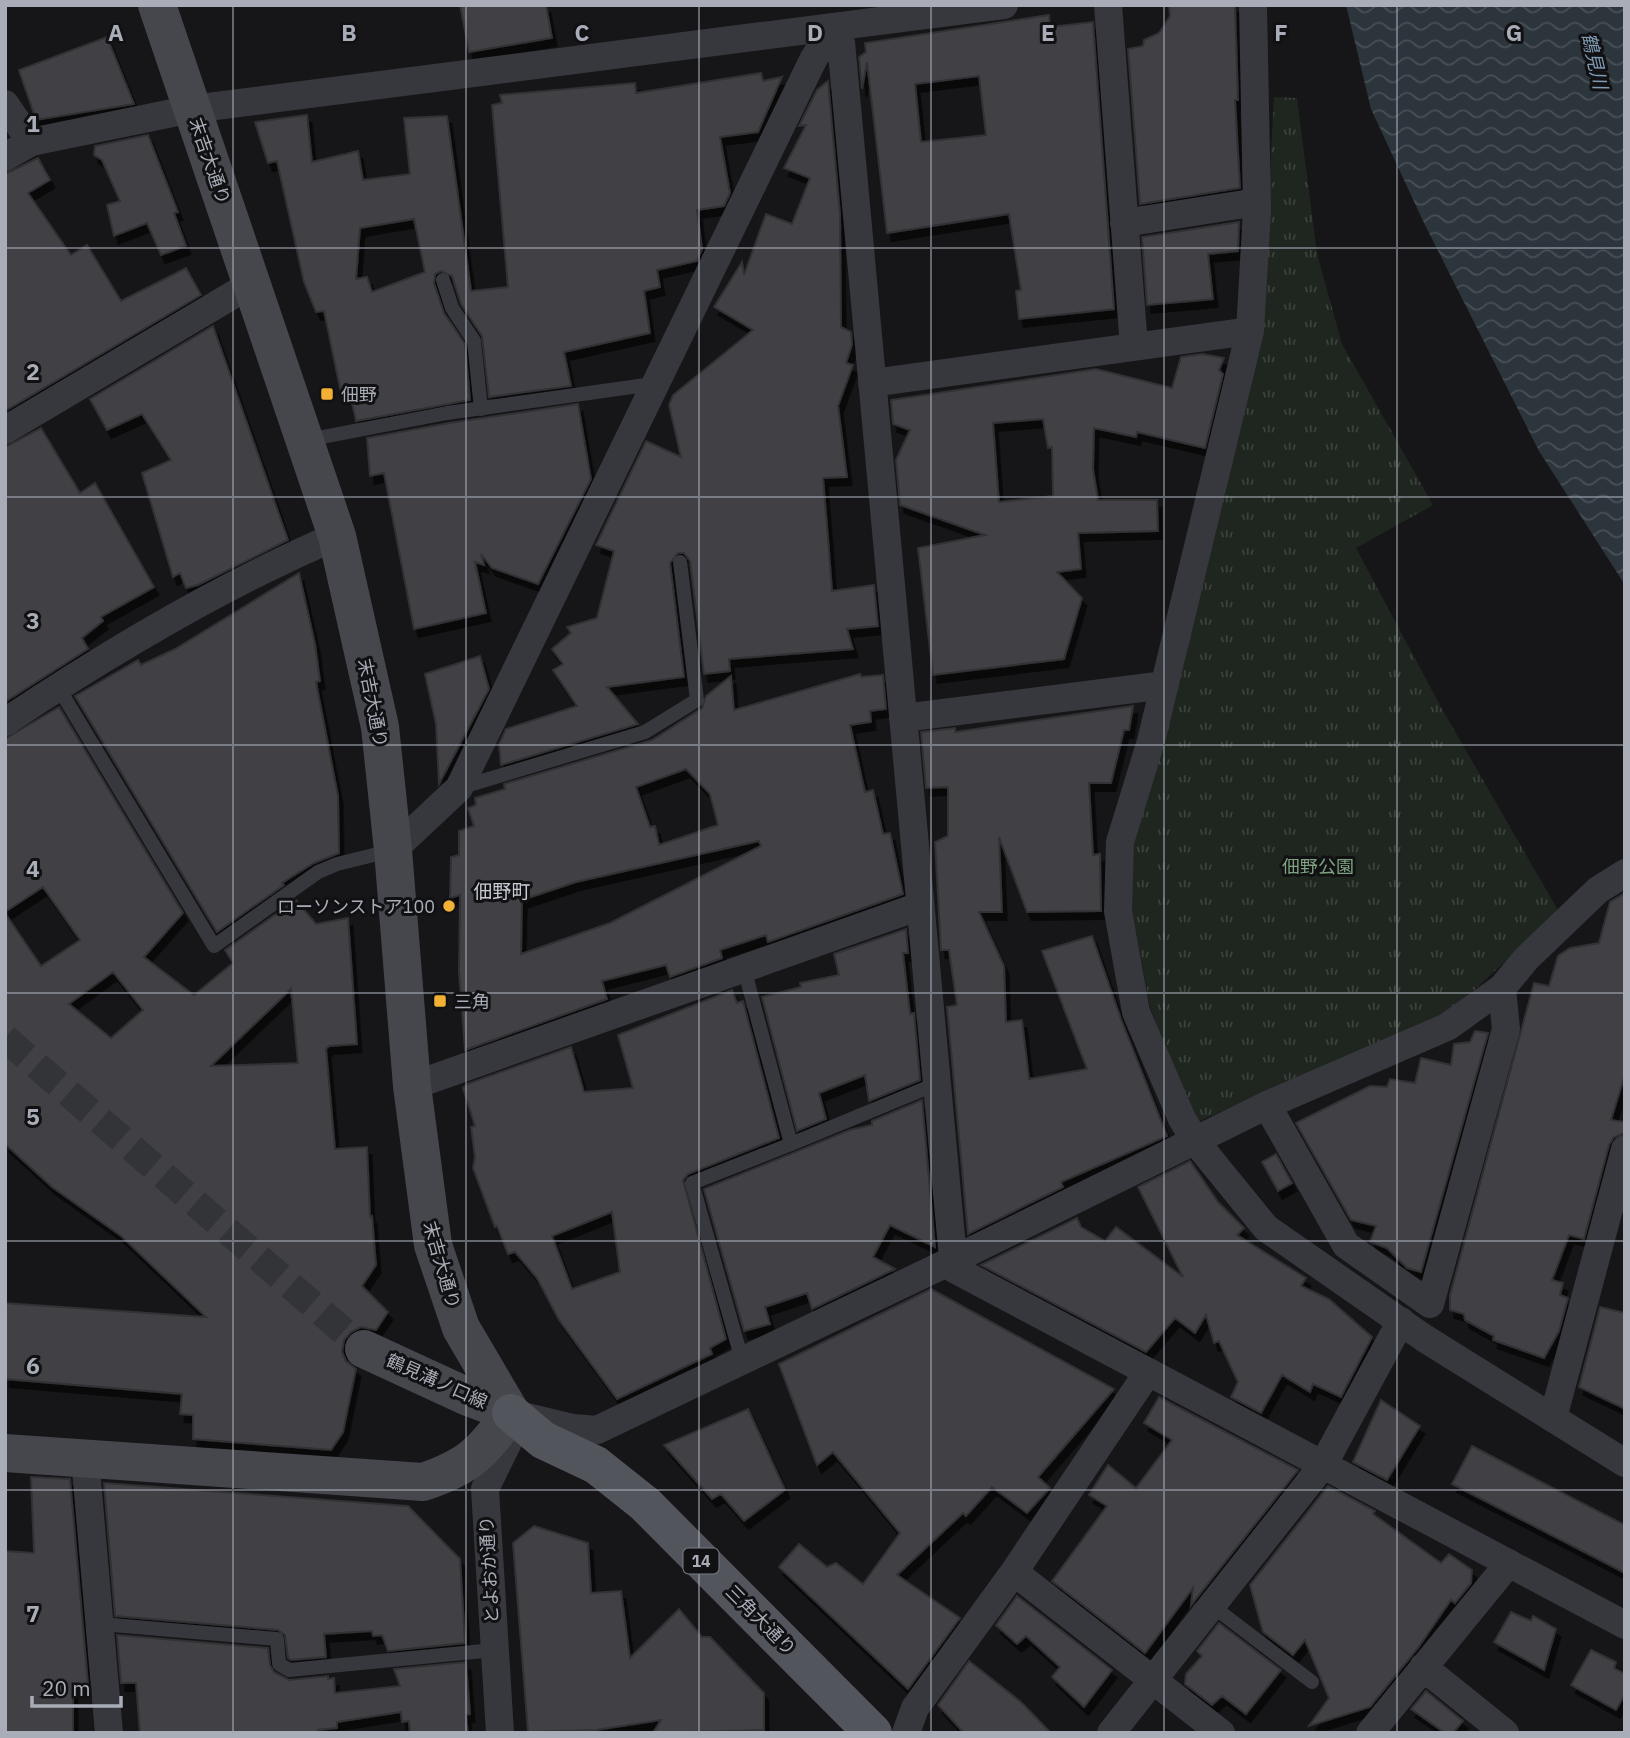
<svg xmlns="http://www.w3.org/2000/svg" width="1630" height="1738" viewBox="0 0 1630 1738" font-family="'IBM Plex Sans','Noto Sans JP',sans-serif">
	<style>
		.park { fill: url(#park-tufts) }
		.water { fill: url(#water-waves) }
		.building { fill: #404145; stroke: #303034; stroke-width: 2; fill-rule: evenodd; filter: url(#shadow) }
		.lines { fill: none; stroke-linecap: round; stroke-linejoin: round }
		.street-tunnel { stroke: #333438; stroke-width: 28; stroke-dasharray: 28 14; stroke-linecap: butt }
		.lane { stroke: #37383d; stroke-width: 14 }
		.street { stroke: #37383d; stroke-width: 28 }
		.secondary { stroke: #45474d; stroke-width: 38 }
		.primary { stroke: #53555c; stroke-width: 38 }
		.grid { fill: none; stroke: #a8adb8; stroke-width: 2; stroke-opacity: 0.55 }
		.poi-dot { fill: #f2b134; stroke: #111113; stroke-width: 2.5 }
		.labels { text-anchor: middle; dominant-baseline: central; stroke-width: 6; stroke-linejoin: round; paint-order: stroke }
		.shield { fill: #111113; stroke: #7b7e86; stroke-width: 2 }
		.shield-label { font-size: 16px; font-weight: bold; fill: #a8adb8 }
		.street-label { font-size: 18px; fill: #a8adb8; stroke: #111113 }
		.poi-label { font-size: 18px; fill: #a8adb8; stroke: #111113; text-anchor: start }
		.park-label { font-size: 18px; fill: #7fa381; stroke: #111113 }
		.water-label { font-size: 19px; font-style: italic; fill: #7f9bb3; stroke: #111113 }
		.neighbourhood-label { font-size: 19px; fill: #c9ccd4; stroke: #111113 }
		.grid-label { font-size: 23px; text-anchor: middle; font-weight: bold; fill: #a8adb8; stroke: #111113; stroke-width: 6; stroke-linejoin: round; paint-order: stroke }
	</style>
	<defs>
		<pattern id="park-tufts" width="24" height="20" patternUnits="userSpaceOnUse" patternTransform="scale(1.75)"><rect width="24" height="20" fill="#1e261f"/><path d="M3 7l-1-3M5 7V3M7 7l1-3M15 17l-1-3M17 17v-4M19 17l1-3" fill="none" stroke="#3c433d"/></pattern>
		<pattern id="water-waves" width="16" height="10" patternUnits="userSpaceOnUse" patternTransform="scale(1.75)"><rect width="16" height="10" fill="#2c353c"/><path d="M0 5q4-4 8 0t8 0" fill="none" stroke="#485056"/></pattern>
		<filter id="shadow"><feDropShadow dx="4.5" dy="8" stdDeviation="0" flood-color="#0009"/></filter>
	</defs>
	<rect width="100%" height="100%" fill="#161618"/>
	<!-- park -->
	<path class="park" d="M1274 97 1297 98 1317 254 1342 344 1433 505 1356 548 1442 709 1559 912 1450 1012 1195 1123 1150 1007 1132 910 1131 836 1265 264Z"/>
	<!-- water -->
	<path class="water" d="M1346 5H1625V585L1539 451 1424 223 1371 109Z"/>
	<!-- building -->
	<path class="building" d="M460 5H546L552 38 469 52Z
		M1169 5H1235L1238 100H1235L1240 188 1140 204 1128 49 1143 46 1144 40 1159 33 1170 16Z
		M1049 15 1050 27 1093 22 1114 309 1019 319 1016 291 1021 290 1009 214 887 233 867 62 862 89 859 57 866 52 865 43ZM979 76 986 135 921 142 915 84Z
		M107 37 134 104 36 120 19 70Z
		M761 73 763 81 782 77 758 132 720 137 730 193 724 206 697 210 702 249 697 261 657 270 660 287 644 291 650 333 564 352 571 386 489 397 482 336 461 304 452 276 441 271 435 274 434 283 444 313 465 344 470 400 356 421 349 389 341 393 324 311 316 312 304 282 277 161 268 163 255 122 307 115 312 162 358 151 363 180 410 174 404 118 447 116 471 291 508 287 492 105 502 103 500 95 635 83 636 93ZM414 219 425 272 372 292 367 277 356 279 360 228Z
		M828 81 840 214 841 327 851 332 852 345 846 363 853 365 838 406 847 477 823 478 828 538 832 591 874 585 878 626 847 629 853 649 729 659 730 671 704 674 690 561 684 553H678L670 563 684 677 607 687 638 724 501 765 499 744 506 729 577 706 553 670 563 664 552 649 571 633 567 627 597 618 614 551 596 545 646 441 681 457 669 405 673 395 753 330 714 307 742 262 744 275 766 214 792 224 810 178 784 168 806 125 799 126 817 90Z
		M148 135 178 212 174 213 186 246 161 255 147 223 114 236 107 205 120 201 102 160 94 155 95 146Z
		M38 158 50 180 28 193 71 255 87 245 121 301 186 268 201 295 5 411V174Z
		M1239 222 1238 251 1208 254 1213 299 1147 305 1142 237Z
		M213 326 288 540 198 585 186 588 180 573 173 577 142 473 171 460 142 414 107 430 90 399Z
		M1202 354 1224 358 1219 370 1223 374 1205 448 1137 432 1136 437 1094 428 1093 469 1098 500H1157L1158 531 1078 533 1081 569 1057 572 1082 598 1064 659 933 675 918 548 985 535 900 505 896 460 910 430 893 424 891 400 1096 369 1172 388 1181 357ZM1043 419 1048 448 1052 447 1053 496 999 502 993 423Z
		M578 404 591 479 538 584 492 568 481 554 484 565 475 562 486 613 414 629 384 473 370 476 367 438 449 423Z
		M41 428 80 493 95 483 154 587 101 617 103 621 82 638 88 649 5 702V447Z
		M299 573 315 644 320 681 316 682 338 796 339 853 314 863 282 883 284 885 217 932 75 696 138 660 141 665 175 649Z
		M480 656 489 689 439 784 436 724 425 674Z
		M860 674 861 677 883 675 886 709 870 711 871 722 850 725 865 792 873 790 883 834 890 833 903 894 768 942 766 935 720 950 722 958 670 977 666 965 602 981 607 999 465 1050 459 972 460 895 450 898 451 857 459 855V831L474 826 468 808 476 805 475 798 505 789 504 784 652 740 702 708 706 696 731 676 734 710ZM686 769 710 794 718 825 659 845 655 826 650 827 636 787ZM759 841 761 846 610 923 521 954 522 900 576 882Z
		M1133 706 1129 730H1124L1111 783H1089L1093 855 1100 854 1101 911 1027 912 999 837 1002 912H979L1004 966 1006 1022 1022 1020 1029 1079 1087 1069 1042 951 1092 936 1121 1019 1167 1136 1061 1182 1063 1187 968 1234 947 1007 957 1005 949 950H941L935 842 948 836V787L926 788 921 732 955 728V732Z
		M59 707 183 913 144 957 194 995 233 963 225 950 296 900 316 924 348 918 357 1044 329 1046 326 1049 335 1149 367 1147 370 1217 372 1216 376 1265 362 1286 388 1312 376 1330 361 1327 351 1332 344 1340 342 1352 346 1361 356 1369 343 1432 331 1450 193 1439V1415L180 1414 182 1394 5 1379V1303L206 1317 121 1236 52 1187 5 1144V913L41 966 80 940 43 887 5 912V739ZM113 972 143 1010 111 1038 69 1004ZM291 989 298 1063 211 1066Z
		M1625 893V1074L1611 1120 1625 1122V1133L1614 1137 1609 1145 1584 1239 1569 1235 1552 1280 1563 1283 1560 1295 1568 1298 1559 1331 1544 1358 1493 1340 1494 1336 1465 1320 1464 1314 1450 1310V1295L1534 983 1549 986 1558 956 1570 948 1599 943 1610 902Z
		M906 929 908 953H903L910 1014 914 1013 920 1080 869 1101 865 1075 819 1093 826 1119 797 1131 762 997 801 987 800 983 839 975 834 954Z
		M732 990 737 1003 743 1001 779 1138 688 1174 683 1180 726 1339 710 1348 712 1354 617 1399 559 1320 537 1278 515 1252 508 1254 497 1226 495 1227 473 1168 475 1157 471 1127 475 1126 463 1088 467 1084 571 1047 584 1092 633 1088 618 1035ZM612 1212 620 1272 572 1289 552 1236Z
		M1475 1031 1488 1033 1421 1272 1407 1268 1387 1248 1370 1242 1376 1226 1351 1220 1296 1123 1370 1086 1387 1087 1390 1079 1415 1083 1421 1058 1451 1065 1454 1044 1470 1042Z
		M922 1100 935 1247 890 1225 873 1257 895 1269 812 1309 807 1293 765 1307 770 1324 744 1331 704 1189 850 1130 872 1125V1121Z
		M1276 1154 1292 1183 1278 1191 1262 1162Z
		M1190 1161 1218 1202 1244 1228 1237 1235 1306 1278 1301 1286 1329 1299 1372 1337 1341 1397 1313 1384 1310 1392 1282 1375 1261 1413 1231 1397 1238 1382 1219 1341 1214 1343 1206 1315 1195 1333 1175 1318 1146 1352 981 1265 1077 1218 1081 1227 1105 1241 1116 1227 1183 1277 1138 1187Z
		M931 1289 1114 1389 1038 1477 1050 1488 1027 1513 992 1487 966 1516 963 1513 897 1575 960 1618 908 1689 779 1567 799 1544 827 1567 836 1563 863 1584 900 1533 833 1452 817 1465 779 1364Z
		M1600 1307 1625 1313V1409L1579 1387Z
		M1159 1397 1298 1470 1191 1605 1193 1588 1145 1653 1052 1581 1107 1506 1089 1495 1108 1465 1136 1488 1172 1440 1144 1423Z
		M1381 1400 1420 1426 1387 1480 1353 1462Z
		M748 1409 785 1490 744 1521 721 1494 712 1499 664 1445Z
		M1472 1446 1625 1525V1573L1452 1484Z
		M31 1477 70 1479 88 1684H73V1733H5V1551L34 1553Z
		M104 1483 408 1506 460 1559 465 1643 388 1651 382 1635 373 1636 372 1631 324 1634 326 1657 291 1660 288 1658 285 1635 278 1630 115 1616Z
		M1328 1486 1375 1511 1373 1514 1441 1563 1449 1554 1472 1570 1471 1583 1455 1603 1451 1600 1418 1648 1370 1707 1309 1726 1329 1698 1305 1640 1293 1655 1263 1632 1250 1585Z
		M534 1526 588 1543 591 1593 621 1591 630 1658 679 1609 702 1637H710L764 1693V1730L653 1733 661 1720 596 1730 528 1732 513 1543Z
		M1017 1596 1112 1670 1084 1707 1052 1677 1060 1667 1026 1636 1017 1644 996 1625Z
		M1511 1612 1531 1621 1533 1616 1556 1629 1544 1670 1494 1642Z
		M1219 1623 1281 1670 1246 1714 1222 1696 1212 1705 1185 1684 1186 1674 1202 1656 1197 1651Z
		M117 1635 268 1648 270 1665 274 1672 289 1680 328 1676V1679L334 1678 335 1693 400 1686 394 1669 466 1662 470 1714 466 1715 468 1733H410L409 1721 402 1722 401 1712 337 1722V1728L318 1730V1733H140L136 1683H121Z
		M1591 1650 1616 1662 1614 1668 1625 1674V1694L1616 1710 1571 1685Z
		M969 1661 1021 1702 1051 1733H964L938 1705Z
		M1426 1691 1463 1721 1453 1733H1445L1411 1709Z"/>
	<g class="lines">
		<!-- street-tunnel -->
		<path class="street-tunnel" d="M5 1038 364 1349"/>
		<!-- lane -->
		<path class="lane" d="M443 280 452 308 474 341 481 409
			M307 440 447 413 653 384
			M58 687 214 946 318 872 337 864 390 851
			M459 788 645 732 697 700 680 562
			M791 1144 936 1084
			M742 1360 692 1183 791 1144 744 968
			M1211 1605 1312 1682
			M101 1624 277 1639 279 1664 289 1670 494 1650"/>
		<!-- street -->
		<path class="street" d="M1108 5 1134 347
			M1253 5 1257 210 1250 331 1151 741 1120 842 1118 911 1136 1012 1182 1119 1196 1142 1266 1228 1424 1338 1625 1463
			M5 104 31 142
			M5 157 31 142 192 109 1004 5
			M1124 223 1257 202
			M872 383 1250 331
			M5 430 253 283
			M903 718 1165 685
			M5 722C110 652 222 585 337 536
			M393 850 459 788 813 60 832 29 841 42 954 1269 1625 1625
			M412 1086 920 906
			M1267 1105 1346 1245 1430 1304 1506 1029 1502 988
			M1553 1418 1625 1149
			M85 1458 109 1733
			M1014 1572 1221 1733
			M1423 1667 1505 1733
			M500 1733 485 1489 509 1440 513 1427 511 1413 573 1428 597 1430 951 1261 1267 1105 1447 1027 1502 988 1526 959 1598 890 1625 873
			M906 1733 915 1708 1014 1572 1148 1372
			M1111 1733 1323 1465 1401 1321
			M1370 1733 1509 1563"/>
		<!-- secondary -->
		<path class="secondary" d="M157 5 337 536 380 727 393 850 412 1086 433 1245 461 1328 511 1413
			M364 1349 468 1397 511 1413
			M5 1453 423 1482C471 1466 482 1452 511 1413"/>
		<!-- primary -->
		<path class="primary" d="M511 1413 543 1440 596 1465 645 1504 873 1733"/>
	</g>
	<!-- grid -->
	<path class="grid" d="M233 5V1733M466 5V1733M699 5V1733M931 5V1733M1164 5V1733M1397 5V1733M5 248H1625M5 497H1625M5 745H1625M5 993H1625M5 1241H1625M5 1490H1625"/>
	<!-- markers -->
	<g class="poi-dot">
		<rect x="320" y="387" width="14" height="14" rx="3.5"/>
		<circle cx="449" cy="906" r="7"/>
		<rect x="433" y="994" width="14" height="14" rx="3.5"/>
	</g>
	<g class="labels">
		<!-- shield labels -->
		<rect class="shield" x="683.5" y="1548.5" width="35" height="25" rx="5"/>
		<g class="shield-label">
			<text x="701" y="1561">14</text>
		</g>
		<!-- street labels -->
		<g class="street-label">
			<text transform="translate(210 161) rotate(71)">末吉大通り</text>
			<text transform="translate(373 703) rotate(79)">末吉大通り</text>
			<text transform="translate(442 1265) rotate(74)">末吉大通り</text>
			<text transform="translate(437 1381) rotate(24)">鶴見溝ノ口線</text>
			<text transform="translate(489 1570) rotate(-93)">とよおか通り</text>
			<text transform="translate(761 1620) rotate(45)">三角大通り</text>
		</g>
		<!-- poi labels -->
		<g class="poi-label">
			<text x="341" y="394">佃野</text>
			<text x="435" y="906" text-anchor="end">ローソンストア100</text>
			<text x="454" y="1001">三角</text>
		</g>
		<!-- park labels -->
		<g class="park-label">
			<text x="1318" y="866">佃野公園</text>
		</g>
		<!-- water labels -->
		<g class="water-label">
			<text transform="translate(1595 61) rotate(77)">鶴見川</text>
		</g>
		<!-- neighbourhood labels -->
		<g class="neighbourhood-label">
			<text x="502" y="891">佃野町</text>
		</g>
	</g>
	<g class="grid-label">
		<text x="116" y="41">A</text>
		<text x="349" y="41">B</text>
		<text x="582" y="41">C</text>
		<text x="815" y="41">D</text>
		<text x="1048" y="41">E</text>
		<text x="1281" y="41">F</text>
		<text x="1514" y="41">G</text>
		<text x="33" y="132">1</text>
		<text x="33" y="380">2</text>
		<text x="33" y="629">3</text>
		<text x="33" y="877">4</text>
		<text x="33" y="1125">5</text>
		<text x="33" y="1374">6</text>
		<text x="33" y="1622">7</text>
	</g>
	<!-- border -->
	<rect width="1630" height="1738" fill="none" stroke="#a8adb8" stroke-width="14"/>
	<!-- scale -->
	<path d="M32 1696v10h89v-10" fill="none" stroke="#a8adb8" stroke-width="3.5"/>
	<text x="42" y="1696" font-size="21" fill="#a8adb8" stroke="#111113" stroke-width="5" paint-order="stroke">20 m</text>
</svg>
